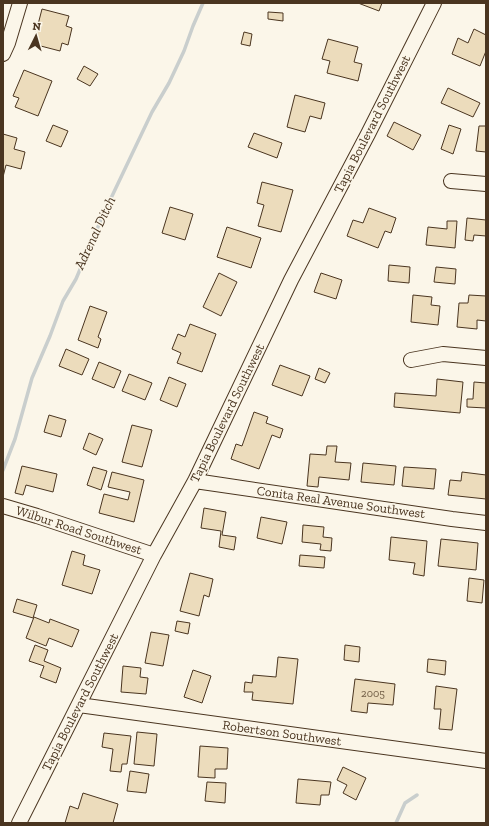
<svg xmlns="http://www.w3.org/2000/svg" width="489" height="826" viewBox="0 0 489 826" font-family="'Zilla Slab',serif">
	<style>
		.lines { fill: none; stroke-linecap: round; stroke-linejoin: round }
		.stream { stroke: #c9cecd; stroke-width: 3.5 }
		.building { fill: #ecdcbc; stroke: #4a3520 }
		.minor-casing { stroke: #4a3520; stroke-width: 16 }
		.minor { stroke: #fbf6e9; stroke-width: 14 }
		.labels { text-anchor: middle; dominant-baseline: central; stroke-width: 3; stroke-linejoin: round; paint-order: stroke }
		.number-label { font-size: 11px; fill: #725f47 }
		.street-label { font-size: 13px; fill: #4a3520; stroke: #fbf6e9 }
		.water-label { font-size: 14px; font-style: italic; fill: #4a3520; stroke: #fbf6e9 }
	</style>
	<rect width="100%" height="100%" fill="#fbf6e9"/>
	<g class="lines">
		<!-- stream -->
		<path class="stream" d="M3 470 15 439 32 378 50 336 63 301 76 279 103 215 152 112 169 83 184 51 193 26 203 3
			M396 823 405 803 417 795"/>
	</g>
	<!-- building -->
	<path class="building" d="M358 3H382L379 11Z
		M42 9 69 16 66 26 72 28 68 45 62 43 60 51 33 44Z
		M268 12 283 13V21L268 19Z
		M474 29 486 35V51L480 66 452 54 458 38 468 43Z
		M244 32 252 34 250 46 241 44Z
		M328 39 358 47 354 62 362 64 358 81 327 73 330 61 322 59Z
		M84 66 98 74 90 86 77 79Z
		M24 70 52 81 38 116 15 107 19 98 13 96Z
		M448 88 480 103 473 117 441 103Z
		M295 95 325 103 321 119 310 116 305 132 287 127Z
		M394 122 421 135 413 150 387 136Z
		M53 125 68 131 61 147 46 141Z
		M449 125 461 129 453 154 441 149Z
		M479 126H486V152L476 151Z
		M254 133 282 143 277 158 248 147Z
		M3 134 17 138 14 149 25 152 21 169 6 165 3 177Z
		M262 182 293 190 281 232 258 226 264 205 257 203Z
		M170 207 193 214 185 240 162 233Z
		M369 208 396 218 391 233 385 231 378 248 347 236 353 220 363 223Z
		M467 218 486 220V236L474 235 473 241 465 240Z
		M447 221H457L455 248 426 245 428 227 447 229Z
		M227 227 261 238 251 268 217 257Z
		M389 265 410 267 409 283 388 281Z
		M436 267 456 269 455 284 434 282Z
		M219 273 237 282 221 316 203 307Z
		M321 273 342 280 336 299 314 292Z
		M413 295 432 297 431 305 440 306 438 325 411 322Z
		M469 295 486 296V321L477 320V329L457 327 459 303H468Z
		M90 306 107 312 98 337 101 339 98 348 78 340Z
		M190 324 216 334 202 372 177 363 181 353 172 349 178 334 185 337Z
		M66 349 89 359 82 375 59 366Z
		M99 362 121 371 114 388 92 379Z
		M280 365 310 376 302 396 272 385Z
		M319 368 330 373 325 383 315 379Z
		M129 374 152 383 145 400 122 391Z
		M169 377 186 384 177 407 160 400Z
		M437 379 463 382 460 413 394 407 395 393 436 396Z
		M474 382 486 383V408L467 407V399H473Z
		M254 412 268 417 266 423 283 429 280 438 272 435 259 469 231 459 236 444 242 446Z
		M49 415 66 420 61 437 44 432Z
		M132 425 152 430 142 467 122 462Z
		M89 433 103 439 96 455 83 449Z
		M327 446H337L335 462 351 463 349 480 319 477 318 487 307 486 310 454 326 455Z
		M363 463 396 466 394 485 361 482Z
		M22 466 57 474 53 492 26 485 23 495 15 493Z
		M93 467 107 471 101 490 87 485Z
		M404 467 436 469 434 489 402 486Z
		M112 472 144 480 134 522 99 513 104 494 128 500 130 492 108 487Z
		M462 472 486 475V499L448 495 450 480 461 481Z
		M204 508 226 512 222 535 236 537 234 550 219 547 221 531 201 528Z
		M261 517 287 522 282 544 257 538Z
		M303 525 324 527 323 537 332 538 331 551 320 550 321 544 302 542Z
		M391 537 427 541 424 576 413 574 415 563 389 560Z
		M441 539 478 543 476 570 438 566Z
		M72 551 85 555 83 565 100 570 92 594 62 585Z
		M300 555 325 557 324 568 299 566Z
		M190 573 213 579 209 597 204 595 199 616 180 611Z
		M469 578 484 580 482 603 467 601Z
		M17 599 37 605 33 618 13 612Z
		M34 617 49 623 50 619 79 630 72 647 49 638 46 646 26 638Z
		M177 621 190 623 188 634 175 631Z
		M151 632 169 635 163 666 145 663Z
		M35 645 48 650 44 661 61 668 56 683 40 677 44 666 29 661Z
		M345 645 360 647 359 662 344 660Z
		M278 657 298 659 293 704 252 700 253 692H244L245 682 252 683 253 675 276 677Z
		M428 659 446 661 445 675 427 672Z
		M123 666 141 668 140 677 148 678 146 694 121 692Z
		M193 670 211 676 202 703 184 697Z
		M355 679 395 684 393 705 368 703 367 713 351 711Z
		M436 686 457 689 452 730 439 729 441 709H434Z
		M137 732 157 734 154 766 134 764Z
		M104 733 131 736 127 764H122L121 772 110 771 113 749 102 747Z
		M200 746 228 748 227 769H215V778L198 777Z
		M343 767 366 778 356 800 343 793 347 785 337 780Z
		M130 771 149 774 146 793 127 791Z
		M298 779 331 782 329 795H321L320 805 296 803Z
		M207 782 226 783 225 803 205 801Z
		M83 793 118 804 113 823H65L70 806 78 809Z"/>
	<g class="lines">
		<!-- minor casing -->
		<g class="minor-casing">
			<path id="minor" d="M3 54 8 43 20 3
				M451 181 486 184
				M411 360 443 354 486 358
				M195 481 452 519 486 523
				M3 506 37 516 154 555
				M79 705 486 761
				M19 823 154 555 195 481 291 280 368 134 434 3"/>
		</g>
		<!-- minor -->
		<use href="#minor" class="minor"/>
	</g>
	<g class="labels">
		<!-- number labels -->
		<g class="number-label">
			<text x="373" y="693">2005</text>
		</g>
		<!-- street labels -->
		<g class="street-label">
			<text transform="translate(372 124) rotate(-63)">Tapia Boulevard Southwest</text>
			<text transform="translate(227 413) rotate(-64)">Tapia Boulevard Southwest</text>
			<text transform="translate(341 502) rotate(8)">Conita Real Avenue Southwest</text>
			<text transform="translate(79 530) rotate(18)">Wilbur Road Southwest</text>
			<text transform="translate(80 702) rotate(-63)">Tapia Boulevard Southwest</text>
			<text transform="translate(282 733) rotate(8)">Robertson Southwest</text>
		</g>
		<!-- water labels -->
		<g class="water-label">
			<text transform="translate(95 233) rotate(-65)">Adrenal Ditch</text>
		</g>
	</g>
	<!-- border -->
	<rect width="489" height="826" fill="none" stroke="#4a3520" stroke-width="8"/>
	<!-- north arrow -->
	<g transform="translate(36 36) rotate(5)" stroke="#fbf6e9" stroke-width="3" paint-order="stroke">
	<path d="M0-3L7 15L0 10L-7 15Z" fill="#4a3520"/>
	<text y="-6" font-size="11" font-weight="bold" text-anchor="middle" fill="#4a3520">N</text>
	</g>
</svg>
